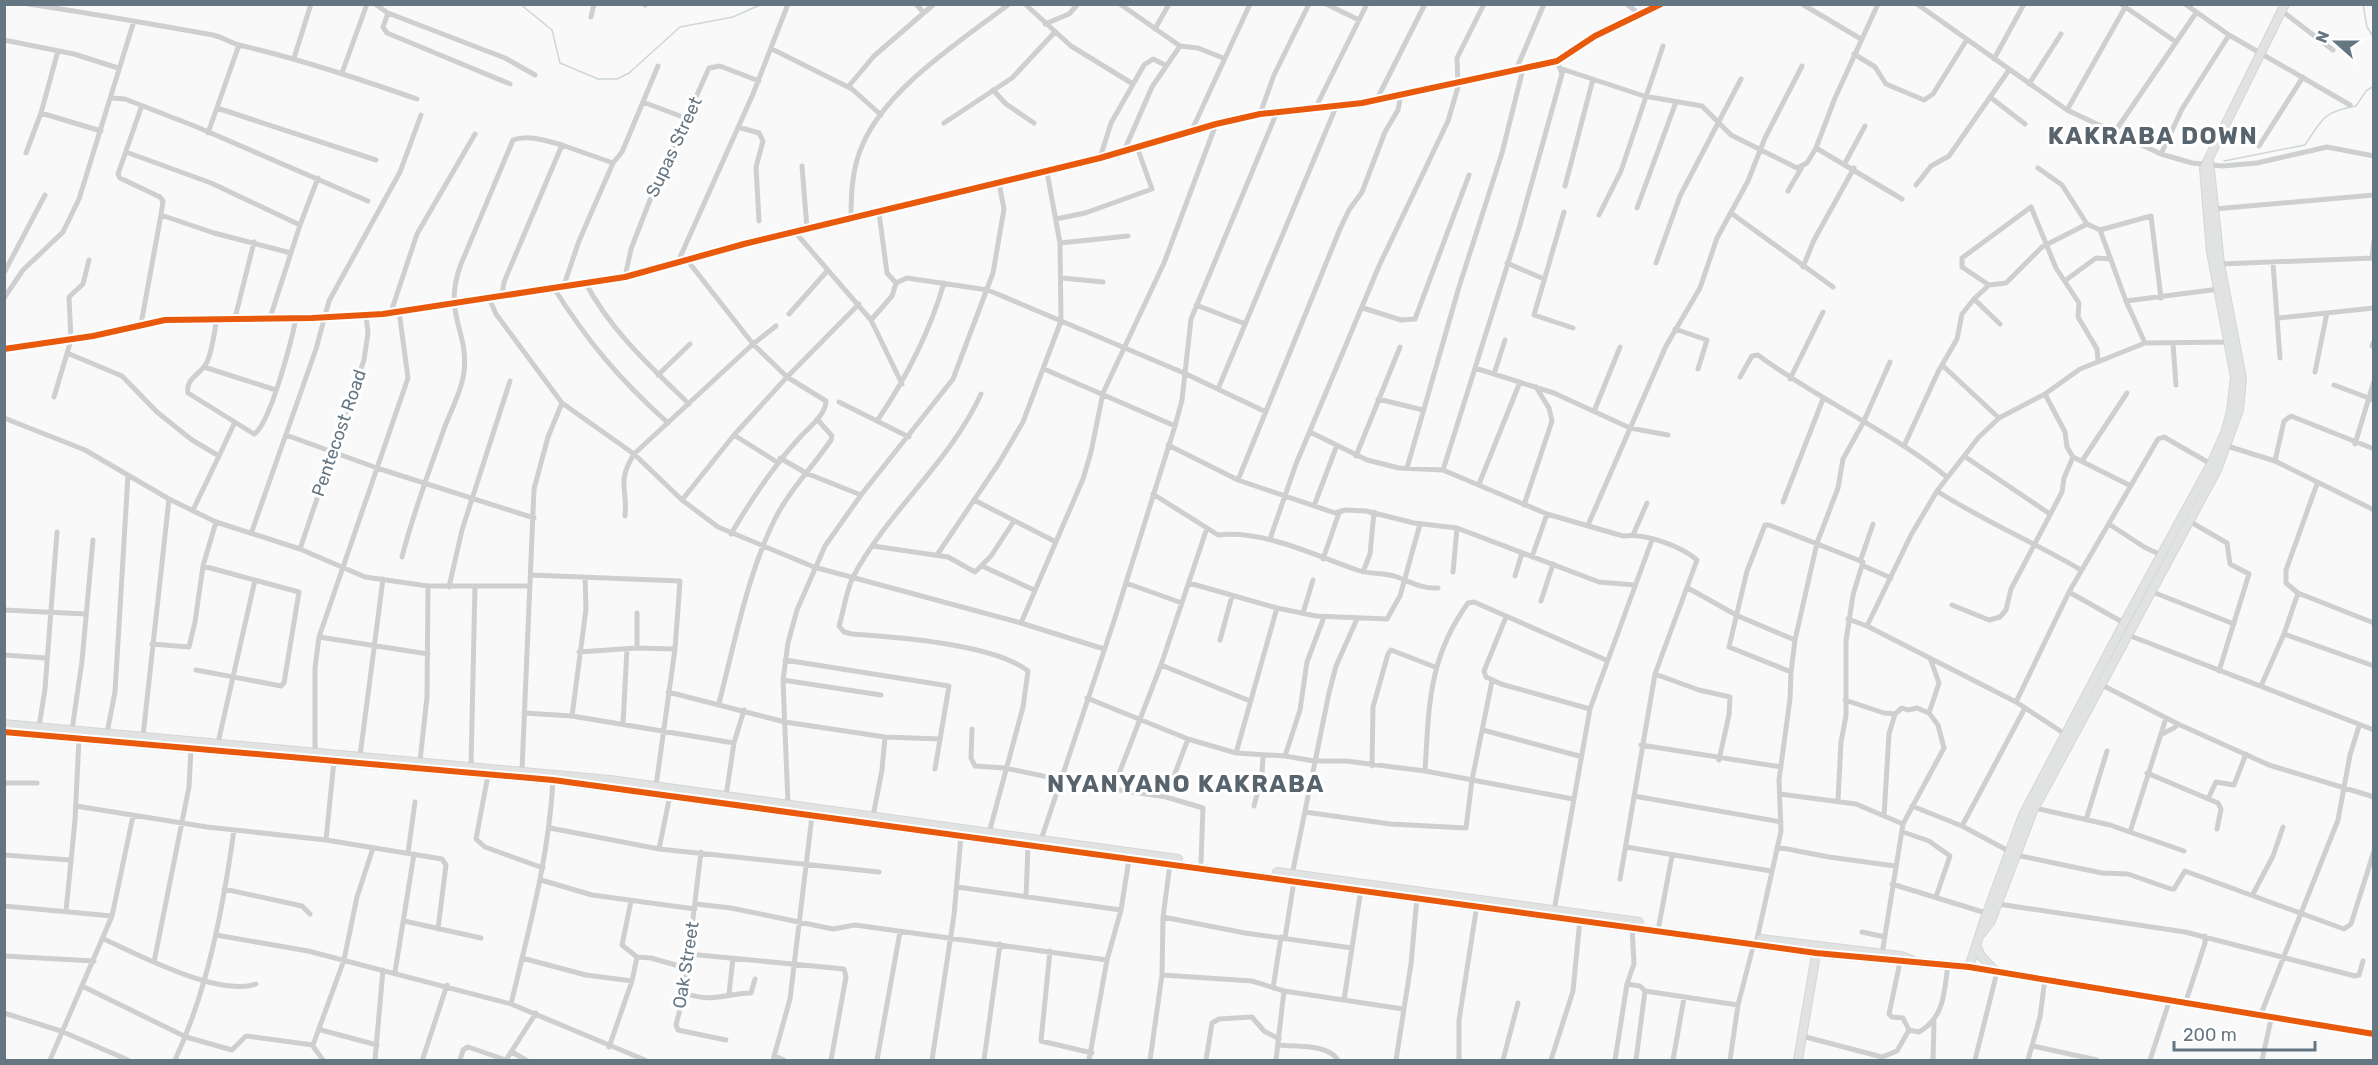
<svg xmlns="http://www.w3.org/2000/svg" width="2378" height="1065" viewBox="0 0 2378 1065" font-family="Rubik,sans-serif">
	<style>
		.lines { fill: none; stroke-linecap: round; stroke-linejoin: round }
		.stream { stroke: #ced6d9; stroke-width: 1.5 }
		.secondary-casing { stroke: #d5d6d7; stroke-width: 10 }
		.street { stroke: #cecfd0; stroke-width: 5 }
		.secondary { stroke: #e1e2e2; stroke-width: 8 }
		.cycleway-casing { stroke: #fff; stroke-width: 10 }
		.cycleway { stroke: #e8590c; stroke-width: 6 }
		.labels { text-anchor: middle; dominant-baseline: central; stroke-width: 6; stroke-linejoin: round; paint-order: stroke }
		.street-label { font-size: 18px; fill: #657683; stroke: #fff }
		.district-label { font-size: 24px; font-weight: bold; letter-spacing: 1.5px; fill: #57646e; stroke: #fff }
	</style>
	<rect width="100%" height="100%" fill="#f9f9f9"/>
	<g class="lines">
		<!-- stream -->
		<path class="stream" d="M520 4 552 30 560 63 598 79H617L629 73 680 27 733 17 762 4
			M2363 4 2367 27 2374 38
			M2224 161 2305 145C2322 120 2322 112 2356 106L2366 91 2374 86"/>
		<!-- secondary casing -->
		<g class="secondary-casing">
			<path id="secondary" d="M4 724 610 780 1178 859
				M4 732 553 780 1816 953 1969 967 1984 921 2023 815 2124 623 2211 464 2225 433 2231 411 2235 377 2211 252 2204 168 2285 4
				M1277 872 1639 922
				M1981 934 1991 921 2033 811 2217 470 2239 410 2242 378 2220 264 2209 160
				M1761 939 1901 956 1912 960
				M1977 947 1981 956 1995 971
				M1798 1060 1817 949"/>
		</g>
		<!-- street -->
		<path class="street" d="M28 4C90 13 151 24 213 35 223 37 232 44 243 46 303 60 359 79 417 99
			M375 4 388 13
			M916 4 924 13
			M1025 4 1071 46 1133 84
			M1120 4 1180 46
			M1326 4 1359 20
			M1627 4 1639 14
			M1802 4 1861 39
			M1917 4 2067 110 2161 154 2192 163 2222 166 2257 163 2327 147 2374 156
			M2121 4 2176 42
			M2185 4 2229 35 2350 105
			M645 5 646 4
			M2282 11 2333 50
			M591 17 594 4
			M1045 24 1069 14 1078 4
			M1155 29 1169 4
			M4 40 74 54 118 68
			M772 49 852 89 881 115
			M1854 54 1875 67 1886 84 1924 100 1933 94 1966 41
			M294 58 311 4
			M1994 59 2024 4
			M1562 69 1644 96 1702 106 1731 135 1797 168 1807 163 1816 148 1902 199
			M1516 70 1544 4
			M342 73 367 4
			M510 84 387 33 383 27 388 13 505 58 535 75
			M2029 84 2061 34
			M848 87 874 56 934 4
			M993 90 1006 104 1034 123
			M1990 97 2025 124
			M111 98 125 99 197 127 368 201
			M1377 99 1425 4
			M643 102 688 119
			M141 108 118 174 120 178 160 197 163 201 161 215
			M217 108 376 160
			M1315 109 1367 4
			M2067 110 2127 4
			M41 113 101 131
			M1260 114 1274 75 1309 4
			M944 123 1012 78 1054 33
			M738 127 759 133 763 141 756 167 759 221
			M1191 132 1250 4
			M208 133 239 45
			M2114 133 2196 13
			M2259 146 2303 77
			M1816 148 1835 98 1878 4
			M1124 151 1152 87 1180 46 1198 48 1223 58
			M126 152 211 183 300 225
			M26 153 41 113 58 51
			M2161 154 2182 109 2229 35
			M1100 158 1111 123 1144 65 1153 59 1165 65
			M1845 163 1865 126
			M802 166 807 229
			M2038 168 2062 185 2087 224 2100 230
			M1916 185 1931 166 1949 156 2009 70
			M1565 186 1593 79
			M1788 191 1802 167
			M1637 208 1676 102
			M2214 209 2374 195
			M1564 212 1534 315 1573 328
			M879 213 887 273 896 283
			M1731 213 1833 287
			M1599 215 1621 171 1663 46
			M851 218C851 194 852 169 862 146 886 88 960 42 1009 4
			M1056 219 1085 213 1152 189 1137 147
			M795 232 871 320 902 384
			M1060 243 1128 236
			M2372 258 2374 241
			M687 260 753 344 787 377 826 401C826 414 811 426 802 435 774 465 752 498 731 534
			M1507 263 1544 279
			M1656 263 1680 196 1741 79
			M2273 263 2280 358
			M677 264 753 94 788 4
			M2220 264 2374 258
			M1803 267 1814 240 1854 168
			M4 273 45 195
			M625 277 631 249 650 200 709 68 720 66 759 81
			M1062 278 1103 282
			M2066 280 2096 258 2111 259
			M585 282C611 331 650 366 689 404
			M564 285 579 241 613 163 622 152 658 66
			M1989 285 1962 267V258L2031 207 2056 268 2079 303 2078 317 2097 349 2098 360
			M553 287C589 343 618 378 668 423
			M488 296 496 314 562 403 634 454 682 500 718 527 814 567 1021 623 1104 649
			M502 296 504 282 562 145 613 163
			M4 298 23 270 63 232 79 199 134 21
			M1974 299 1989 285 2006 283 2042 247 2087 224
			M2126 301 2219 289
			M1196 305 1243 323
			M1363 308 1401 320 1415 319 1469 175
			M391 312 417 234 475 134
			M789 314 828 270
			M235 318 254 242
			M270 318 300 225 318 178
			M2279 318 2374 308
			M217 319C214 332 213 349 207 362 202 374 185 378 188 393L254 434C270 425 292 339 296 318
			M871 320 892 296 896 283 907 278 988 290 1184 373 1266 412
			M141 324 161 215 214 233 291 253
			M1675 329 1707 340 1698 369
			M2145 343 2126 301 2100 230 2151 216 2161 298
			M2173 344 2176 385
			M2372 346 2374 341
			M4 349 93 336 165 320 312 318 383 314 625 277 744 244 1100 158 1216 124 1260 114 1362 103 1548 63 1557 61 1595 36 1661 4
			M67 353 122 376 157 412 192 440 219 456 193 510
			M1942 365 1999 418
			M204 367 276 390
			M1475 368 1554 393 1630 428 1668 435
			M1044 369 1175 426
			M2315 372 2327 313
			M1494 374 1505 340
			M658 375 690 344
			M1740 377 1752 356 1758 355C1818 400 1889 430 1947 477
			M1790 379 1823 312
			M2334 385 2374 400
			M1218 389 1336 107
			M981 394C950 462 888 511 853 577 846 591 844 610 839 626L844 632 852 634C896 637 994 644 1028 671L1023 707 989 833
			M54 397 71 340 69 297 83 284 89 260
			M1378 399 1423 410
			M839 402 909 437
			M1595 409 1620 347
			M4 418 85 450 169 499
			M877 421C907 377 929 334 944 283
			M1310 432 1367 460 1399 468 1443 470 1547 514 1623 536C1645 533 1681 546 1697 560L1655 674 1620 879
			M286 435 377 468 534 518
			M734 435 777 462
			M2355 444 2374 381
			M1168 445 1238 480 1335 513 1345 510 1366 511 1414 523 1457 528 1599 582 1635 585
			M2224 445 2275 461 2374 510
			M1904 446 1938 372 1957 339 1962 314 1974 299 2000 324
			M219 456 234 424
			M1356 456 1400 347
			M1964 456 2050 514
			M2073 457 2131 486
			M780 458 806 473 861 495
			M2082 461 2127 393
			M2275 461 2284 421 2291 416 2374 449
			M1407 468 1459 287 1502 153 1523 69
			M1443 470 1520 225 1562 74 1557 61
			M1238 480 1340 229 1349 210 1362 192 1385 132 1398 110 1401 94
			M1479 484 1520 382
			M2317 484 2286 570V583L2298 593 2374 623
			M1937 491C1983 521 2034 542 2081 570
			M1153 494 1218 535C1264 530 1314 555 1357 570 1369 574 1382 573 1394 576 1409 581 1421 589 1438 588
			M682 500 734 435 787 377 859 304
			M974 500 1056 542
			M1783 502 1823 399
			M1524 505 1552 421 1549 408 1536 387
			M1314 506 1337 445
			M625 516C628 486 616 484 634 454L753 344 776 326
			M2189 521 2227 543 2230 564 2249 574 2219 671
			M2109 524 2144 547 2161 555
			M1588 525 1666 346 1700 288 1717 238 1748 181 1765 138 1802 66
			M252 531 316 349 329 301 400 172 421 115
			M1633 535 1647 503
			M1270 539 1296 464 1379 266 1448 121 1458 87 1457 58 1484 4
			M873 546 948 557 975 572 991 556 1014 521
			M300 549 364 360 368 333 366 315
			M937 555 999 463 1023 422 1061 321 1060 243 1047 172
			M402 557C413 513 429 472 444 429 450 412 462 391 464 372 469 330 442 314 461 264L513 140C528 134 547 141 562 145
			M1532 557 1547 514
			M1323 559 1339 513
			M1861 559 1873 524
			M982 566 1034 590
			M1864 566 1891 578
			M1363 572 1370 554 1374 512
			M1453 572 1457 528
			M531 575 680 581 675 649 656 786
			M1515 576 1522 553
			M1126 583 1182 603
			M1189 583 1277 608 1316 616 1387 619 1400 596 1420 524
			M449 587 462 530 510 381
			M1688 588 1738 616 1795 640
			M2150 591 2234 624
			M2069 592 2124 623
			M1541 601 1553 564
			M1952 605 1989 620 2000 617 2006 610 2011 589 2062 492 2064 478 2073 457 2067 447 2065 432 2045 394
			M4 610 86 614
			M1303 613 1313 580
			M1506 617 1484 671 1486 677 1501 684 1590 709
			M1848 619 1867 626 2016 702 2065 734
			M1021 623 1083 479 1091 452 1103 393 1164 263 1216 124
			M1867 626 1911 535 1937 491 1978 438 1999 418 2045 394 2080 369 2145 343 2229 342
			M2284 634 2374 666
			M2128 635 2374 730
			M319 637 428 654
			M1220 640 1232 596
			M152 644 189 647 195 622 203 566 216 522
			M637 648V613
			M579 652 637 648 675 649
			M4 655 46 658
			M785 660 949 686 935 769
			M1161 665 1250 701
			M196 670 281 686 284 683 299 592 203 566
			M1791 672 1729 647 1747 571 1765 525H1769L1863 562 1853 595 1846 641V716L1841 742 1838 800
			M1655 674 1699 690 1730 697 1729 715 1719 760
			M783 680 881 695
			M2100 684 2178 724 2269 765 2374 797
			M2261 686 2284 634 2298 593
			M668 692 785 722 885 737 940 739
			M1087 698 1188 739 1236 753 1285 756 1314 761H1346L1425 771 1573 799
			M1845 700 1884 713 1895 714 1889 734 1884 816
			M2016 702 2069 592 2158 439 2164 437 2211 464
			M719 703C735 642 747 575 775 519 790 489 813 467 831 440L832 436 817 419
			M524 713 572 716 734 743
			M1895 714 1902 708 1908 710 1917 708 1929 713
			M572 716 586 609 585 578
			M623 724 627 649
			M39 727 45 689 57 532
			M972 729 971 758 975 766 1005 768 1062 780
			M72 730 82 661 93 540
			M1483 730 1579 756
			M107 733 115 692 128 475
			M2162 734 2174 728 2178 724
			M143 736 169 499 216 522 300 549 365 577 428 586H530
			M218 743 255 580
			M1641 745 1781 767
			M315 752V668L319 637 408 378 399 311
			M1236 753 1277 608
			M360 756 383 579
			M1285 756 1300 710 1307 662 1324 617
			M420 761 427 697 428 586
			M471 766 475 586
			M1372 766 1373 707 1388 654 1391 650 1435 667
			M522 770 534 489 548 437 562 403
			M1425 771C1429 707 1428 658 1468 603L1474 602 1606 660
			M2147 773 2218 803 2221 809 2217 829
			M488 775 476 839 485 847 543 868
			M4 783H37
			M1780 794 1856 804 1903 824
			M726 796 734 743 744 710
			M1634 796 1781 822
			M1166 797 1188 739
			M2208 799 2216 782 2234 785 2246 754
			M788 804 783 680 788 643 797 610 825 546 861 495 953 379 993 273 1004 209 999 183
			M76 806 207 827 326 840 442 859 446 865 438 929
			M1254 806 1262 774 1263 756
			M1912 806 1962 826 2016 855 2102 873 2128 874 2171 889H2174L2185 871 2344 929 2351 924 2374 851
			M2035 808 2110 825 2184 851
			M1305 812 1390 824 1466 828 1472 780 1492 681
			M873 816 882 770 885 737
			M2086 820 2107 751
			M1962 826 2025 708
			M550 828 659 849 879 872
			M1903 832 1929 841 1950 856 1936 897
			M2130 832 2166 718
			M326 840 334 761
			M1040 843 1114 621 1175 426 1182 400 1191 319 1277 112
			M1626 847 1771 871
			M1777 847 1829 857 1895 866
			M659 849 670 795
			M701 852 684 993 676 1025 678 1030 726 1040
			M408 853 415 802
			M4 855 70 860
			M1201 862 1203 808 1166 797 1113 789 1161 665 1207 528
			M1292 875 1329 693 1336 666 1357 619
			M541 880 592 895 695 909
			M1892 884 1986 913
			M957 887 1121 910
			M224 889 302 906 310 914
			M2253 894 2273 856 2283 827
			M1026 897 1028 846
			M696 904 731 908 833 929 855 925 1107 960
			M1998 904 2185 932 2355 976 2359 975 2363 961
			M4 906 112 916
			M66 911 75 820 79 738
			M1554 911 1590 709 1652 540
			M1163 917 1245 933 1352 948
			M404 921 481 938
			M1659 925 1672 856
			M1862 932 1885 937
			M216 935 308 951 511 1004 645 1060
			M1285 938 1294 881
			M104 939C138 955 219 997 256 984
			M1757 939 1781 831 1779 780 1790 699 1791 672 1795 640 1817 543 1838 488 1843 459 1863 423 1890 362
			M1050 951 1041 1041 1092 1053
			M688 954 844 969 846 977 831 1060
			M1882 954 1903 824 1944 748 1938 725 1929 713 1939 683 1930 658
			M4 956 94 961
			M637 957 651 958 686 968
			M522 958 586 975 632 981
			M154 962 189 787 191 748
			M1900 962 1889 1014 1892 1017 1903 1018 1909 1030 1919 1032C1945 1017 1944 992 1948 965
			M1969 967 2374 1034
			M395 972 414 854
			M1162 975 1252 981 1284 991 1403 1009
			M1627 984 1640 986 1645 991 1738 1005
			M82 986 186 1037 232 1050 246 1036 313 1045 344 960 357 897 373 848
			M1273 988 1281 937
			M684 993C713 1003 722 994 751 993L755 979
			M729 994 733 958
			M1344 1000 1361 889
			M2186 1001 2205 943V936
			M511 1004C529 929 549 857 553 780
			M4 1013 61 1031 128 1060
			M2261 1014 2338 820 2350 755 2359 726
			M321 1030 377 1045
			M1802 1036 1882 1057 1897 1051 1909 1030
			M312 1045 323 1060
			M1279 1045C1296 1047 1328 1044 1338 1060
			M2033 1046 2097 1060
			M609 1047 632 981 637 957 622 945 631 901
			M512 1052 526 1060
			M775 1056 784 1060
			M423 1058 447 985
			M50 1060 112 916 133 816
			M175 1060C208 989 223 908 234 830
			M375 1060 383 970
			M460 1060 463 1050 468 1047 506 1060
			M506 1060 536 1013
			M773 1060 790 999 812 816
			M877 1060 900 932
			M932 1060 954 915 961 836
			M984 1060 1000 944
			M1089 1060 1107 960 1121 910 1129 859
			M1150 1060 1162 975 1163 917 1170 864
			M1206 1060 1212 1023 1219 1019 1252 1017 1264 1031 1279 1039
			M1276 1060 1284 991
			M1396 1060 1411 964 1417 897
			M1459 1060V1020L1477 905
			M1503 1060 1518 1003
			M1551 1060 1573 991 1580 919
			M1615 1060 1627 984 1634 964 1632 927
			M1636 1060 1645 991
			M1673 1060 1684 998
			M1730 1060 1738 1005 1754 943
			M1933 1060 1934 1022
			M1975 1060 1997 972
			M2028 1060 2040 1017 2045 979
			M2150 1060 2170 999
			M2262 1060 2272 1015"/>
		<!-- secondary -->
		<use href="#secondary" class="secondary"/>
		<!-- cycleway casing -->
		<g class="cycleway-casing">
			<path id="cycleway" d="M4 349 93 336 165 320 312 318 383 314 625 277 744 244 1100 158 1216 124 1260 114 1362 103 1548 63 1557 61 1595 36 1661 4
				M4 732 553 780 1816 953 1969 967 2374 1034"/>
		</g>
		<!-- cycleway -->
		<use href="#cycleway" class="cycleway"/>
	</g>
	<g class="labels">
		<!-- street labels -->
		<g class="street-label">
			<text transform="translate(674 147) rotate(-65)">Supas Street</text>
			<text transform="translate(339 433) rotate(-71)">Pentecost Road</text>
			<text transform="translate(686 965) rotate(-81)">Oak Street</text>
		</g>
		<!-- district labels -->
		<g class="district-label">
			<text x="2153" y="136">KAKRABA DOWN</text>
			<text x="1186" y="784">NYANYANO KAKRABA</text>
		</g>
	</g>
	<!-- border -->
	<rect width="2378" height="1065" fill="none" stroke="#657683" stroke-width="12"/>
	<!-- north arrow -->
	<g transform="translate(2336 42) rotate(291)" stroke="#ffffff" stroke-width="4.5" paint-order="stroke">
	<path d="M0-4.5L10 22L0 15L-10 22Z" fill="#657683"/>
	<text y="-9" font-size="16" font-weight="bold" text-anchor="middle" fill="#657683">N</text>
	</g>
	<!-- scale -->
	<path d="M2174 1041v9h141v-9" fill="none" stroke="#657683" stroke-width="3"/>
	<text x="2183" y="1041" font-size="18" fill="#657683" stroke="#ffffff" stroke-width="4.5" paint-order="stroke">200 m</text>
</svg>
